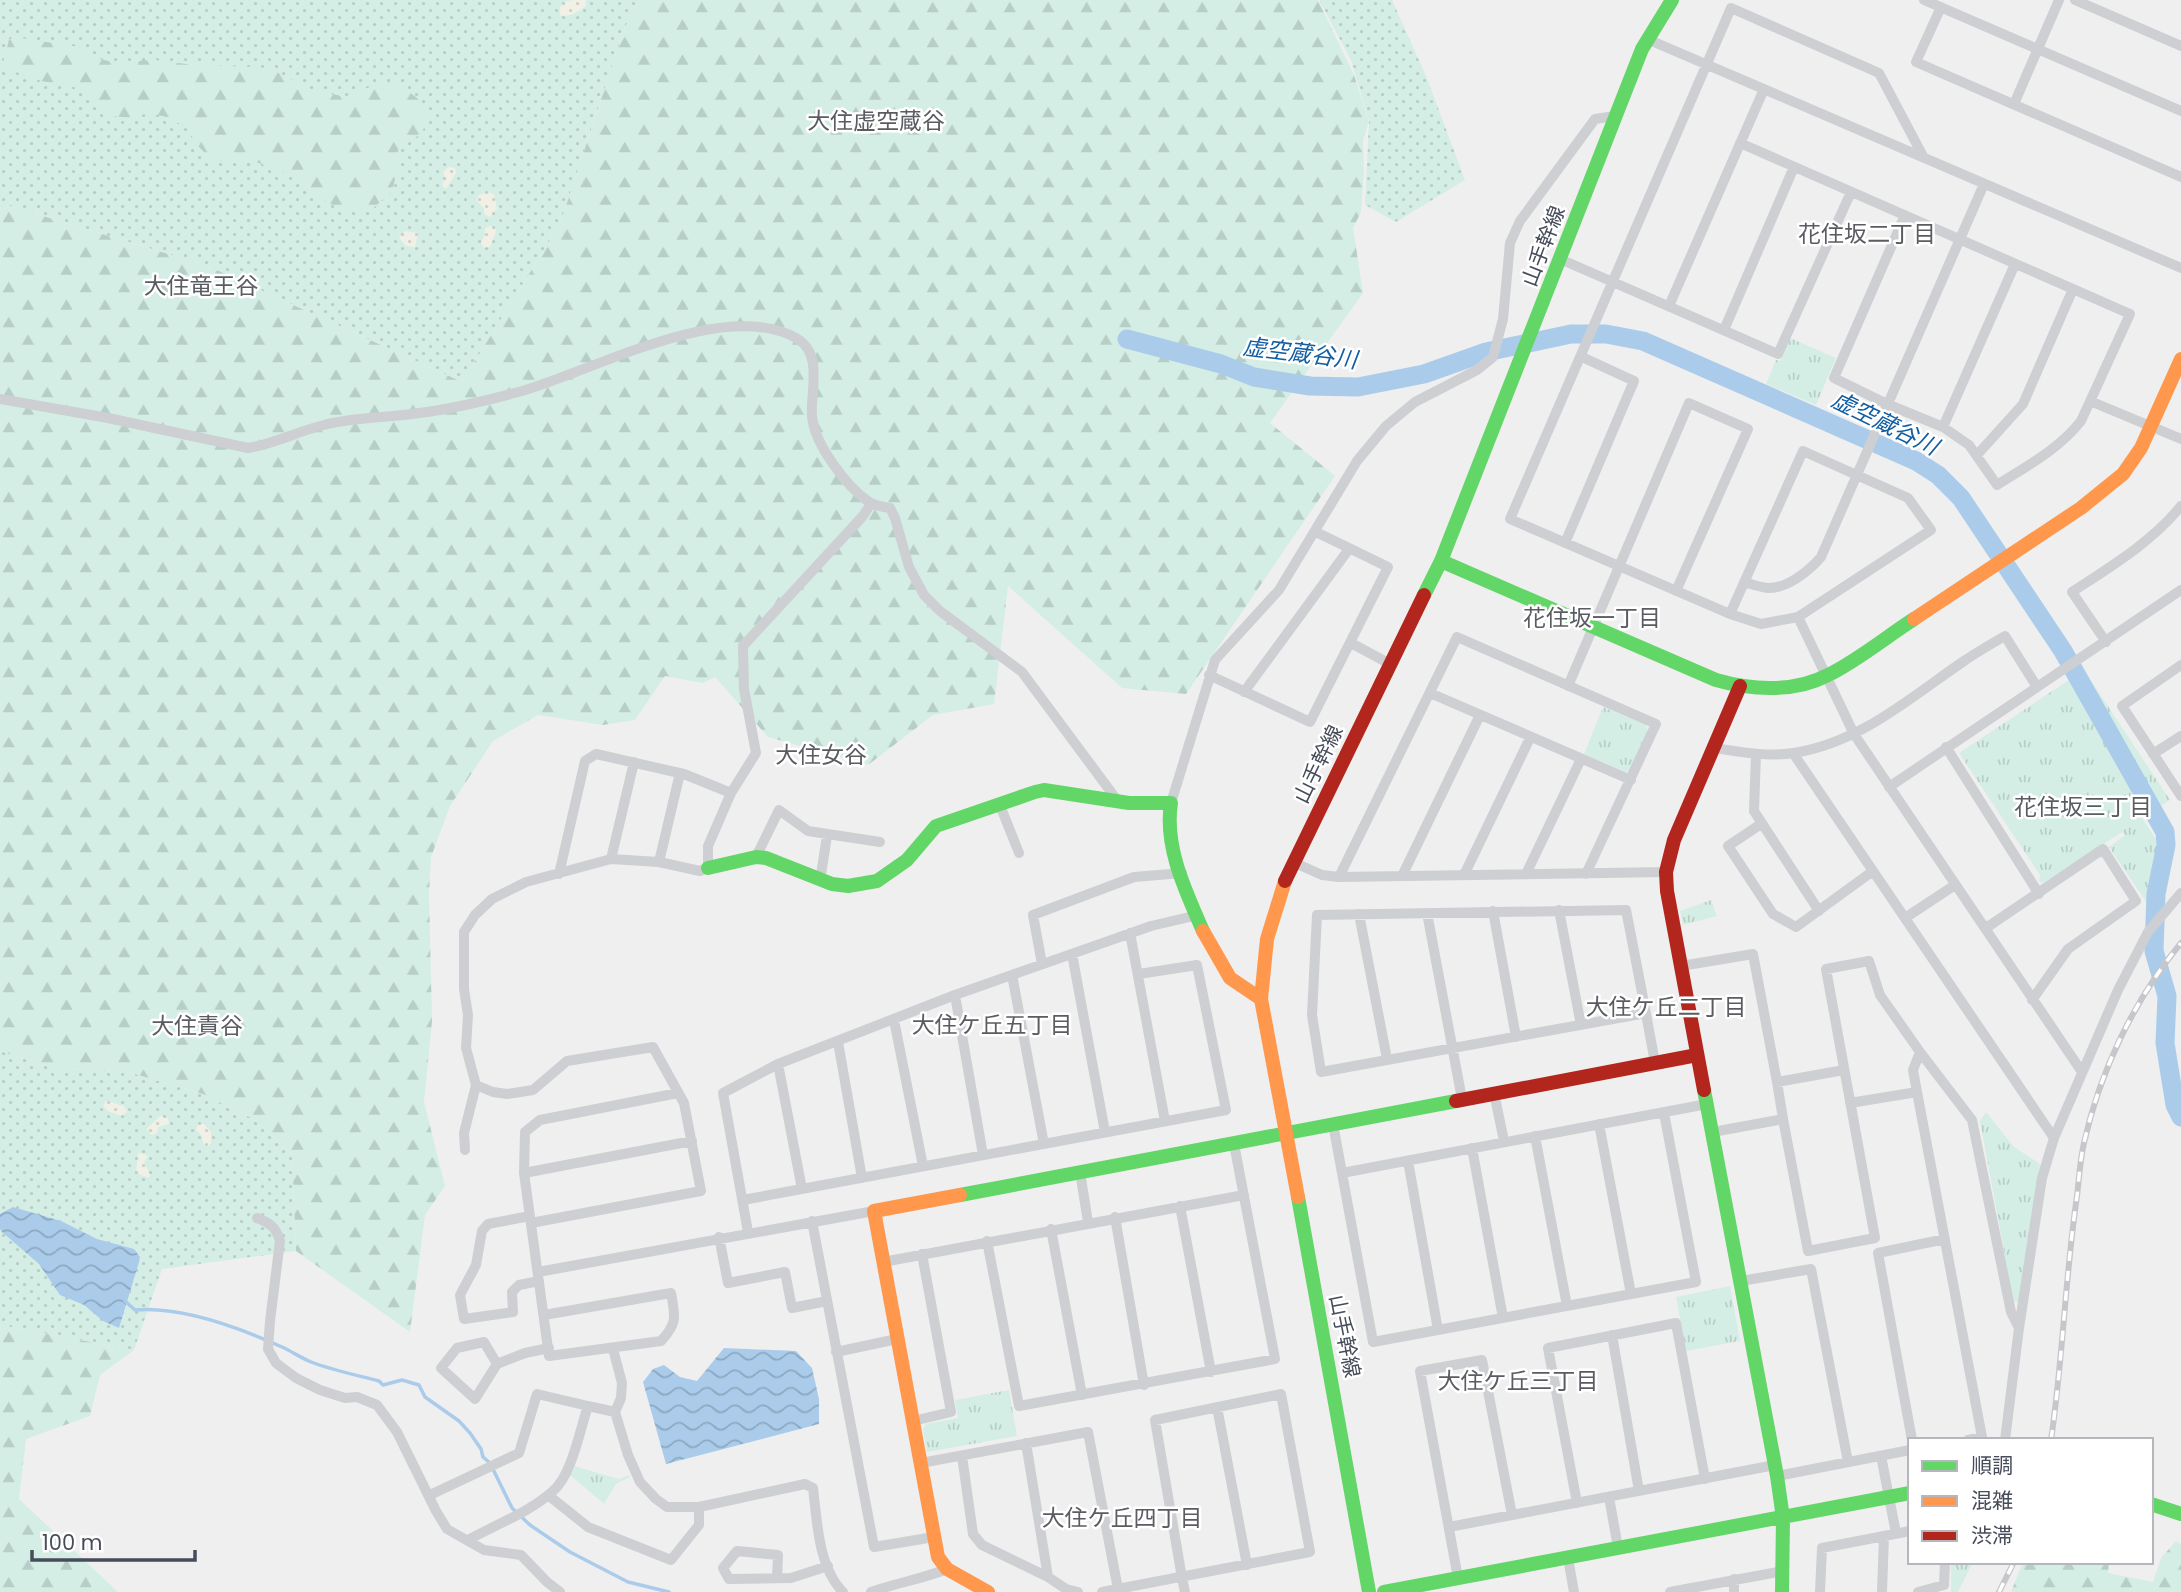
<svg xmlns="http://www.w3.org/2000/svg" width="2181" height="1592" viewBox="0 0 2181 1592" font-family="Poppins,'Noto Sans JP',sans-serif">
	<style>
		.grass { fill: url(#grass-dots) }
		.forest { fill: url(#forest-firs) }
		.sand { fill: url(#sand-dots) }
		.park { fill: url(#park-tufts) }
		.water { fill: url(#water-waves) }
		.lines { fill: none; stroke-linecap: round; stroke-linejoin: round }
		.stream { stroke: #aaccea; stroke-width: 3.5 }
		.river { stroke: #aaccea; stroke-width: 19 }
		.street { stroke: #cdcfd2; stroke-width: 10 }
		.fast { stroke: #63d668; stroke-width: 14 }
		.slow { stroke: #ff974d; stroke-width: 14 }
		.jam { stroke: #b3261e; stroke-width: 14 }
		.rail-casing { stroke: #c6c7ca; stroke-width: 6 }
		.rail { stroke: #fff; stroke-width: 3.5; stroke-dasharray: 10; stroke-linecap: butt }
		.labels { text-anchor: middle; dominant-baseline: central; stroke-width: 5; stroke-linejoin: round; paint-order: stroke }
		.street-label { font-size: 21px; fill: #474c5a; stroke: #fff }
		.neighbourhood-label { font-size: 23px; fill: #5b5c62; stroke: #fff }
		.water-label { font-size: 23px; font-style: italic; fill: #125ea2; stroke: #fff }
	</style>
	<defs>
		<pattern id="grass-dots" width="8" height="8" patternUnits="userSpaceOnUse" patternTransform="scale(1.75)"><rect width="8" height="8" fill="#d4eee5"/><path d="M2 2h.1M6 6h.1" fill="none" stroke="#b7cec7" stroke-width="1.8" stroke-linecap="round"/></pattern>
		<pattern id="forest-firs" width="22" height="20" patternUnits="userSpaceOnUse" patternTransform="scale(1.75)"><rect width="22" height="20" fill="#d4eee5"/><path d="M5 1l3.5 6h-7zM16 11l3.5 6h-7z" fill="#b7cec7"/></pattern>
		<pattern id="sand-dots" width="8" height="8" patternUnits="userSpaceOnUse" patternTransform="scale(1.75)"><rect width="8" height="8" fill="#f0f0e6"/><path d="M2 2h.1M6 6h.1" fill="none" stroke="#cfcfc8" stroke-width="1.8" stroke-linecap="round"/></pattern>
		<pattern id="park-tufts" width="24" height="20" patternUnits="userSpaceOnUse" patternTransform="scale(1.75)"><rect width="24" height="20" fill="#d4eee5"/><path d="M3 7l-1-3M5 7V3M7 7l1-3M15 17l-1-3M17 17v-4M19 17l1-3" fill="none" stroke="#b7cec7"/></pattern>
		<pattern id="water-waves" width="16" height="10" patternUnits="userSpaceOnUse" patternTransform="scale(1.75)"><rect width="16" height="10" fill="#aaccea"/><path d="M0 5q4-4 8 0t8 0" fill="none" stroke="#8ca8c1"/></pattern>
	</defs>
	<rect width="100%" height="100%" fill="#efefef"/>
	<!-- grass -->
	<path class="grass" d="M0 0H641L625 27 560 224 462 382 208 266 0 203Z
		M1319 0H1392L1426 76 1465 180 1396 222 1365 205 1369 121 1351 60Z
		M0 1051 57 1069 125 1071 203 1094 254 1119 292 1155 296 1251 162 1269 134 1350 0 1325Z"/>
	<!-- forest -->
	<path class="forest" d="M641 0H1318L1354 75 1369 121 1363 141 1364 171 1361 212 1353 228 1363 293 1270 423 1335 476 1186 694 1122 688 1008 586 994 704 933 715 868 765 768 737 715 677 703 683 665 676 635 720 603 725 538 715 493 741 450 806 431 857 429 894 432 1021 424 1102 445 1186 425 1215 410 1332 296 1251 292 1155 254 1119 203 1094 125 1071 57 1069 0 1051V203L208 266 462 382 560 224 625 27Z
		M13 37 80 47 95 58 113 62 156 60 186 64 269 68 309 89 346 97 382 82 398 83 418 99 426 114 423 132 398 150V168L392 191 369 212 340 209 315 195 297 178 256 162 212 160 194 142 189 129 167 117 148 113 131 118 112 116 91 102 83 90 78 88C51 82 24 81 3 63L9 40Z
		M0 1325 134 1350 100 1375 90 1416 26 1439 19 1499 118 1592H0Z
		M2176 1541 2181 1544V1592H2011L2023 1562H2109L2108 1573 2153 1582 2161 1558Z"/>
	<!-- sand -->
	<path class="sand" d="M574 0H586V6C580 11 566 19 560 15V7L566 1Z
		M449 167 455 168 456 173 446 189 442 185 445 178 443 172Z
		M487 192 494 194 497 209 490 217 484 214V208L476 200 479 195Z
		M491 226 495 228 496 232 490 247 484 248 481 243 485 235V228Z
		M405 231 418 233 415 247 406 246 399 238Z
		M106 1101 124 1106 127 1112 122 1116 108 1111 103 1106Z
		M160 1116 168 1118 169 1124 158 1127 157 1133 152 1135 146 1129Z
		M198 1124H204L211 1132V1143L208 1147 204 1145 201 1135 196 1130Z
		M138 1153 148 1155 144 1163 150 1174 149 1178 136 1173Z"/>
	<!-- park -->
	<path class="park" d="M1790 338 1836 358 1816 405 1766 384 1776 360 1780 361Z
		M2084 670 2170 800 2142 818 2160 845 2147 903 2109 847 2125 835 2122 832 2043 883 2039 882 2040 875 1959 753Z
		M1603 707 1646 725 1648 731 1630 771 1626 772 1584 754Z
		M1711 900 1717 916 1683 925 1680 911Z
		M1986 1112 2014 1147 2040 1164 2019 1301 2016 1302 2013 1300 1980 1121Z
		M1730 1286 1740 1341 1686 1351 1676 1297Z
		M1009 1390 1017 1436 927 1452 923 1429 926 1424 958 1418 955 1400Z
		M574 1466 619 1479 629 1475 630 1477 616 1484 604 1504 570 1475Z
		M1951 1562H1973L1958 1592H1951Z"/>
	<!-- water -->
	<path class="water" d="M13 1207 61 1221 97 1239 134 1249 140 1257 139 1262 119 1328 103 1321 84 1305 60 1295 39 1264 2 1232 0 1229V1214Z
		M724 1348 796 1351 812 1368 819 1399V1424L666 1464 643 1382 653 1369 664 1365 680 1377 697 1381Z"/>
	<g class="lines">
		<!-- stream -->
		<path class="stream" d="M125 1301 135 1310C181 1306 240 1328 282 1347 291 1351 301 1358 311 1362 332 1370 356 1375 379 1381L383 1385 402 1380 419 1385 425 1397 459 1421 470 1433 481 1449 483 1457 490 1463 512 1508 530 1525 570 1552 628 1582 669 1592"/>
		<!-- river -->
		<path class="river" d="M1127 339 1221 364 1254 377 1310 386 1358 387 1424 374 1486 352 1571 334H1606L1643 341 1916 461 1938 475 1961 498 2063 651 2165 832 2166 845 2156 894 2154 951 2167 996 2165 1043 2175 1105 2181 1117"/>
		<!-- street -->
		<path class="street" d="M1924 0 2181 111
			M2075 0 2181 46
			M1941 7 1916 62 2181 177
			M1647 39 2181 268
			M2014 104 2059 0
			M1740 143 2130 314 2081 421C2059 449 2027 466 1997 485L1969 445 1943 427 1887 404 1834 378 1905 215
			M1560 259 1778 354 1851 192
			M1669 306 1764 89
			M1724 330 1794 167
			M0 399 108 418 248 448C275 444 298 431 324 425 354 417 388 418 419 413 453 409 489 400 522 391 595 370 724 298 796 338 824 353 810 393 812 416 814 444 847 487 869 502 875 506 883 507 890 508L895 518 909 567 924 595 940 611 1022 672 1117 800
			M2090 401 2181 439
			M1943 427 2015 264
			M1977 455 2023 404 2073 289
			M1565 543 1634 381 1582 357
			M1744 582C1751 584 1760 587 1767 588 1787 589 1809 571 1821 557L1984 184
			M1730 614 1803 451 1908 498 1931 530 1798 617 1761 624 1730 614 1510 519 1731 8 1879 73 1924 158
			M1798 617 1854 734 2082 1072
			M2106 642 2072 592C2110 567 2152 542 2181 506
			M1351 643 1390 664
			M2181 665 2122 706 2181 796
			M1209 675 1310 722 1388 567 1316 532
			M1568 686 1689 403 1748 429 1676 591
			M1244 692 1349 549
			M1430 693 1631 780
			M1946 747 2039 894
			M1714 748C1741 752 1767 757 1794 753 1860 743 1911 697 1964 661 1977 652 1991 644 2005 636L2037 687
			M1793 753 2054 1138
			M1756 754 1754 811 1819 911
			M2153 754 2181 736
			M1889 787 2181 590
			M999 803 1019 853
			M1171 803 1215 660 1279 590 1357 461 1386 426 1415 402 1477 370 1493 357 1503 319 1510 243 1520 221 1595 119 1615 116
			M1761 824 1728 846 1773 914 1796 927 1873 871
			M756 857 779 810 808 831 880 842
			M611 859 634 762
			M659 862 680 773
			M1293 862 1322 875 1339 877 1666 872
			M559 874 585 761 596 754 684 774 731 793
			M1526 874 1581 759
			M1464 875 1530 738
			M1402 876 1480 715
			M1339 877 1457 637 1656 724 1586 874
			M820 881 827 836
			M1559 910 1581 1025
			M1493 911 1516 1037
			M1427 913 1462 1099
			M1359 914 1387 1059
			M1905 918 1955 885
			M1986 928 2103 849 2136 901 2068 949 2032 1000
			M1130 933 1165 1121
			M1072 954 1105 1132
			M1042 964 1033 915 1134 877 1182 873
			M1681 966 1753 954 1777 1082
			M1012 975 1044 1144
			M955 995 983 1155
			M1646 1013 1321 1072 1312 1015 1317 915 1626 910C1636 961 1646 1012 1655 1063
			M894 1020 923 1166
			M838 1042 862 1178
			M1920 1052 1913 1070 1917 1092 1982 1437 1968 1440
			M778 1064 802 1189
			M1494 1093 1504 1141
			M1850 1103 1917 1092
			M1783 1119 1808 1251 1875 1238 1826 969 1869 961 1880 995 1920 1052 1972 1120 2011 1312 2019 1328
			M1333 1124 1373 1342 1696 1282 1664 1113
			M1599 1124 1631 1294
			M1713 1132 1783 1119 1777 1082 1844 1070
			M1535 1136 1567 1306
			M1472 1148 1503 1318
			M465 1150 464 1133 476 1085
			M1408 1161 1438 1330
			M1080 1172 1088 1222
			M524 1173 692 1141
			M1342 1173 1707 1104
			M743 1200 1226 1110 1197 965 1139 974
			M1180 1206 1211 1372
			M530 1216 488 1224 482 1231 476 1265 460 1295 464 1319 513 1312 512 1292 519 1285 539 1281
			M1115 1217 1144 1385
			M257 1218C270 1223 276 1227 280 1241L270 1321 268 1349 276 1363 296 1378 320 1390 345 1398 357 1397 377 1405 397 1432 436 1511 447 1529 484 1550 521 1555 547 1582 560 1592
			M812 1221 874 1547 934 1537
			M531 1223 701 1191 684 1103 653 1047 567 1061 533 1090 507 1094 493 1092 476 1085 466 1048 468 1015 464 989V932L475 915 492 899 526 882 611 859 659 862 700 871 708 868V846L731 793 756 753 744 689 743 646 862 517 871 504
			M1051 1229 1082 1395
			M748 1232 723 1093 778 1064 955 995 1151 926 1198 915
			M719 1237 728 1283 785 1272 792 1308 827 1301
			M987 1241 1019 1406 1275 1359 1234 1144
			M883 1262 1244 1195
			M538 1272 874 1211
			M1741 1281 1811 1269 1848 1462
			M544 1315 671 1293C675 1316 678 1323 661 1341L549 1356 524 1173 525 1132 540 1120 678 1093
			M1612 1335 1639 1491
			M613 1349 622 1383 621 1398 615 1412 628 1455 640 1482 656 1499 667 1507H699L805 1484 813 1488C817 1520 818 1567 843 1592
			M836 1352 897 1339
			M497 1364 484 1342 457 1348 441 1368 475 1399 497 1364 525 1353 549 1348
			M1217 1407 1247 1565
			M913 1421 951 1412 922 1254
			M1912 1440 1878 1253 1945 1239
			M2005 1440 2019 1328 2042 1178 2054 1138 2118 990 2148 932 2181 893
			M1026 1443 1048 1577
			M962 1456 973 1534 982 1545 1048 1577 1066 1589 1078 1592
			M1881 1456 1896 1533
			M921 1463 1088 1432 1118 1589
			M1777 1476 1910 1450
			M430 1495 519 1453 537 1394 588 1406
			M548 1495 588 1527 671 1560 699 1525V1507
			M1609 1497 1618 1548
			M1577 1503 1548 1348 1676 1323 1705 1479
			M1449 1527 1775 1465
			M468 1540C495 1525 530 1512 553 1491 572 1475 580 1429 588 1406L615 1412
			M1568 1558 1574 1592
			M777 1578 778 1555 737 1551 723 1568 729 1579 791 1578 828 1566
			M1458 1578 1420 1371 1482 1360 1512 1515
			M1734 1579V1592
			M871 1592C896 1583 922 1579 947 1569
			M1102 1592 1310 1552 1281 1394 1155 1420 1182 1578 1185 1592
			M1670 1592 1783 1571
			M1820 1592 1822 1548 1910 1531
			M1882 1592 1884 1536
			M1918 1592 1944 1585 1945 1562"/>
		<!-- fast -->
		<path class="fast" d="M1441 561 1716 680C1751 690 1794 693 1828 675 1857 661 1886 637 1914 619
			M1424 595 1441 561 1642 49 1672 0
			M708 868 756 857 766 858 832 884 848 886 877 881 907 860 936 826 1035 792 1044 790 1129 803H1171C1164 847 1186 892 1203 931
			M1704 1090 1777 1476 1783 1518 1782 1592
			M960 1195 1456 1101
			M1298 1197 1369 1592
			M2151 1504 2181 1514
			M1384 1592 1910 1493"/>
		<!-- slow -->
		<path class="slow" d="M1914 619 2081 508 2123 474 2141 448 2181 359
			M1285 881 1267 939 1261 999 1298 1197
			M1203 931 1230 978 1261 999
			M960 1195 874 1211 938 1557 947 1569 988 1592"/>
		<!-- jam -->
		<path class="jam" d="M1285 881 1424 595
			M1704 1090 1667 891 1666 872 1674 840 1740 686
			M1456 1101 1697 1055"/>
		<!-- rail casing -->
		<g class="rail-casing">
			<path id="rail" d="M2051 1440C2063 1359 2065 1277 2077 1196 2079 1179 2080 1160 2084 1143 2100 1071 2134 1000 2181 943
				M1999 1592 2014 1562"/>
		</g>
		<!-- rail -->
		<use href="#rail" class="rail"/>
	</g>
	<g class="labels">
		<!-- street labels -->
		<g class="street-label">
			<text transform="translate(1543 246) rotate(-69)">山手幹線</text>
			<text transform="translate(1318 764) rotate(-64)">山手幹線</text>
			<text transform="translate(1345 1336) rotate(79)">山手幹線</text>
		</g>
		<!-- neighbourhood labels -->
		<g class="neighbourhood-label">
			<text x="876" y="121">大住虚空蔵谷</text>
			<text x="1867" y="234">花住坂二丁目</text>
			<text x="201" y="286">大住竜王谷</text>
			<text x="1592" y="618">花住坂一丁目</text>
			<text x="821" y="755">大住女谷</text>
			<text x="2083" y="807">花住坂三丁目</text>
			<text x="1666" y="1007">大住ケ丘二丁目</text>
			<text x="992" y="1025">大住ケ丘五丁目</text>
			<text x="197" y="1026">大住責谷</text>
			<text x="1518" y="1381">大住ケ丘三丁目</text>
			<text x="1122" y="1518">大住ケ丘四丁目</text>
		</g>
		<!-- water labels -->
		<g class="water-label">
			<text transform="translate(1300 353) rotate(7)">虚空蔵谷川</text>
			<text transform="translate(1885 423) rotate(26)">虚空蔵谷川</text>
		</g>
	</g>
	<!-- legend -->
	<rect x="1908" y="1438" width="245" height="126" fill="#ffffff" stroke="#b5b7bd" stroke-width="2"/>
	<rect x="1922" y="1461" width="35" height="10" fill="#63d668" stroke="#b5b7bd" stroke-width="2"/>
	<text x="1971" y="1473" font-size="21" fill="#474c5a">順調</text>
	<rect x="1922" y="1496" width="35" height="10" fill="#ff974d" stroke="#b5b7bd" stroke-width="2"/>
	<text x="1971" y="1508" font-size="21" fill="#474c5a">混雑</text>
	<rect x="1922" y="1531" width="35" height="10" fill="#b3261e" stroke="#b5b7bd" stroke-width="2"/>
	<text x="1971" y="1543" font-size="21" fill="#474c5a">渋滞</text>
	<!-- scale -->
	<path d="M32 1550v10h163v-10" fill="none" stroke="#474c5a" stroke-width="3.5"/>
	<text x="42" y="1550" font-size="21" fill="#474c5a" stroke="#ffffff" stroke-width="5" paint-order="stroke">100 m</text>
</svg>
